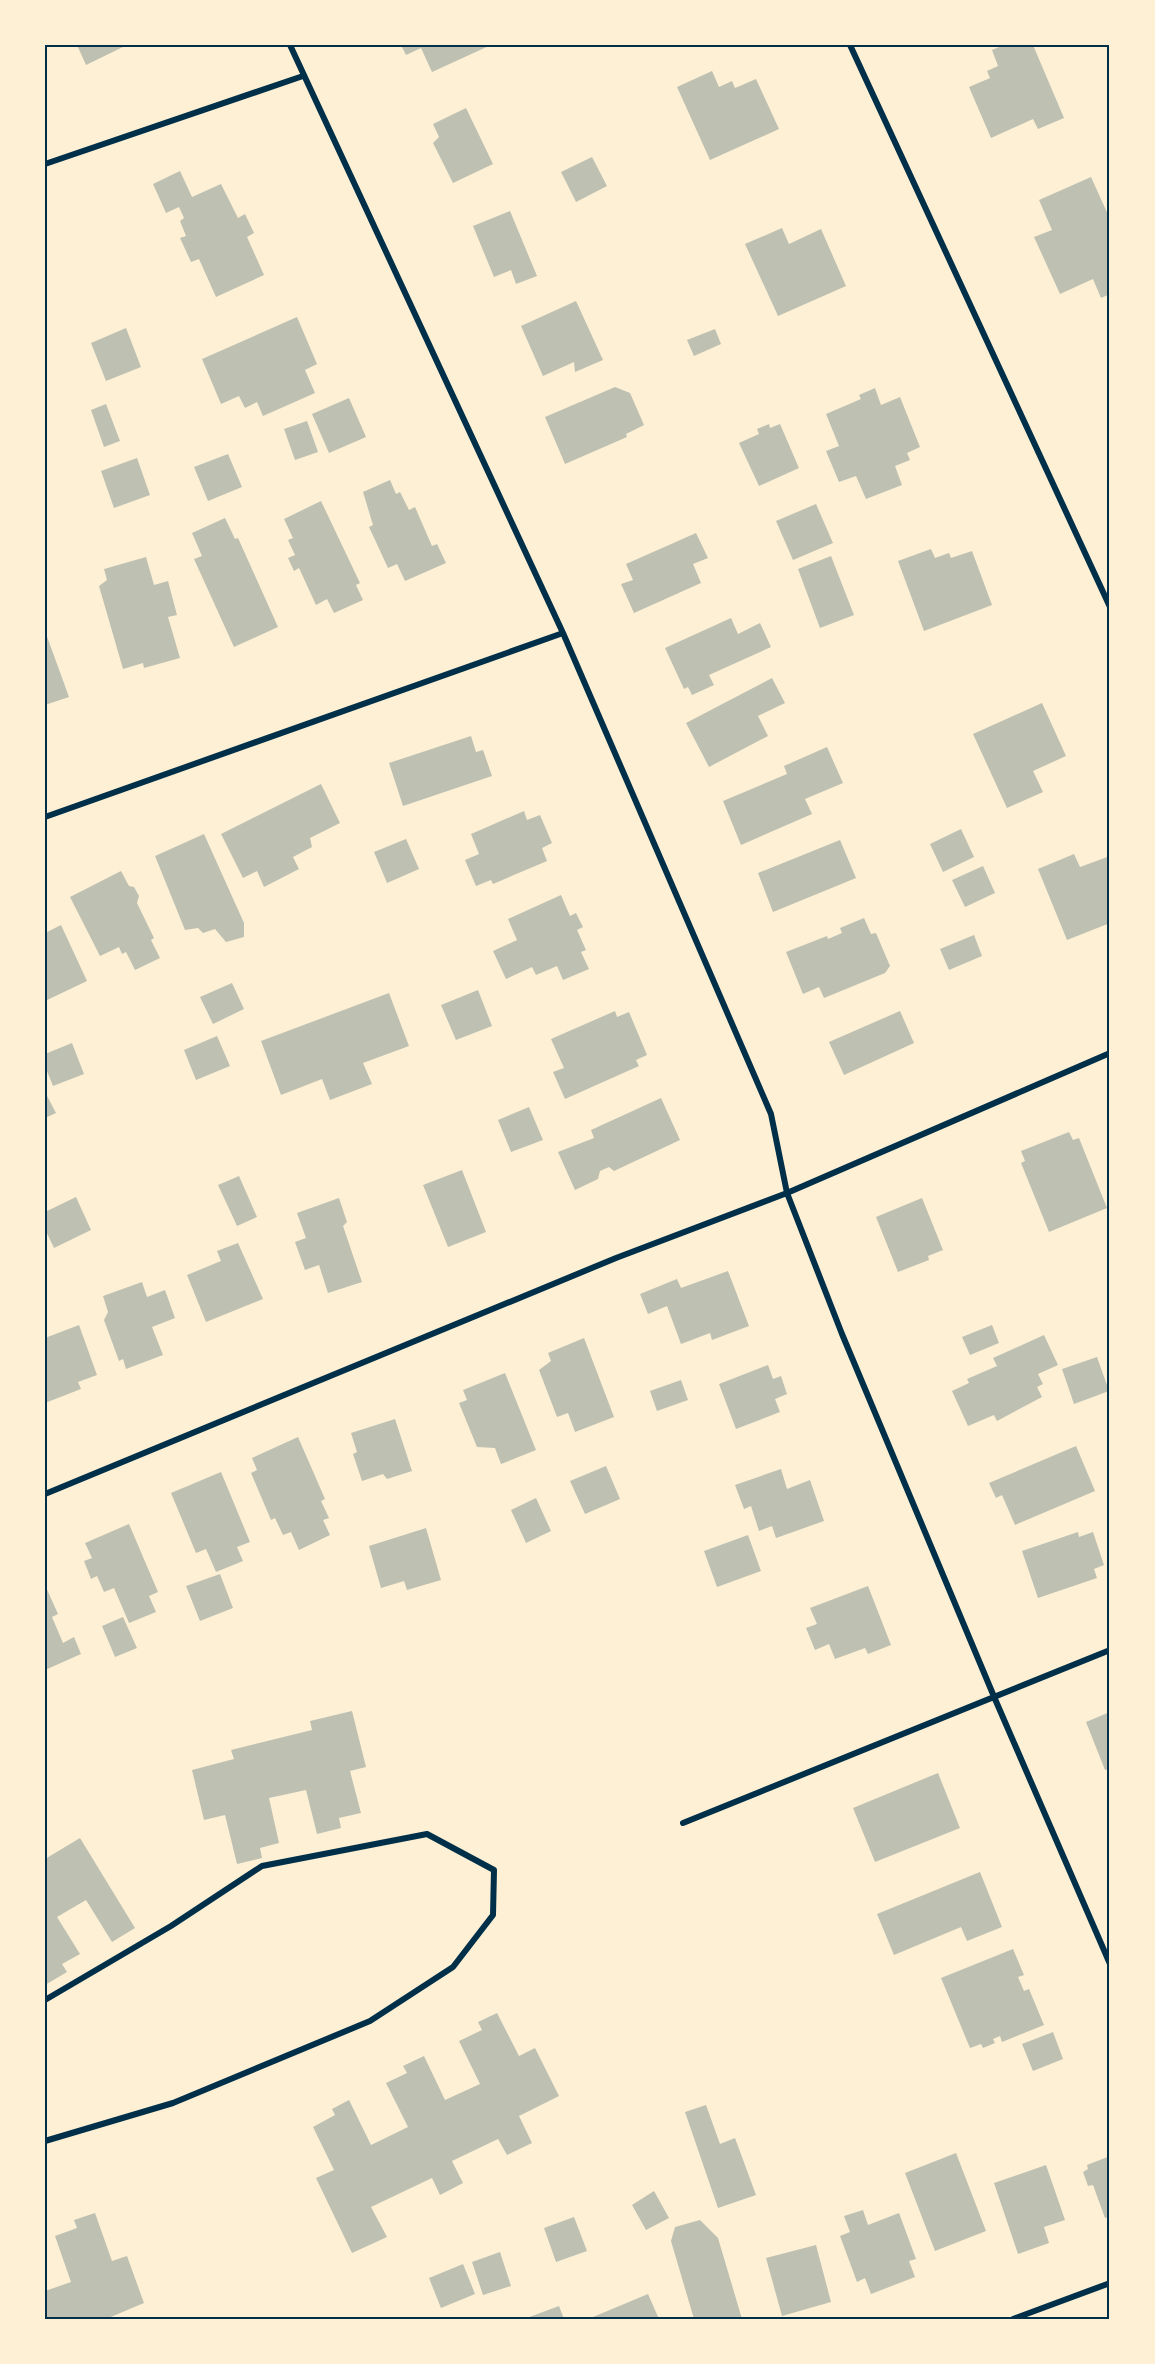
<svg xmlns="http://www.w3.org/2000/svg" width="1155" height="2364" viewBox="0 0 1155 2364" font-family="Spectral,serif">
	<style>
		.building { fill: #bec0b2 }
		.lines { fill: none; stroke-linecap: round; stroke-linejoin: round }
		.minor { stroke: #003049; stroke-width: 6 }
		.neatline { fill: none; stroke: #003049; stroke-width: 2 }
	</style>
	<rect width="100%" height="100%" fill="#fdf0d5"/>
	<!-- building -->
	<path class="building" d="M77 45H127L86 65Z
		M401 45H491L432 72 421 48 406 55Z
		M1004 45H1033L1064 118 1038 129 1033 119 991 138 969 87 990 78 987 71 998 66 992 50Z
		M712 71 719 87 732 81 735 88 756 79 779 129 710 160 677 87Z
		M466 108 493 164 453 183 433 143 439 137 433 124Z
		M592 157 607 186 576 202 561 172Z
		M180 171 192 197 221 184 238 218 245 214 254 233 247 237 264 275 216 297 199 259 191 262 180 238 186 236 180 221 184 218 179 207 166 213 153 184Z
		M1091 177 1110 219V294L1101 298 1093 279 1060 294 1034 237 1052 230 1039 200Z
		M510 211 537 276 516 284 511 270 494 277 473 226Z
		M782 228 789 244 821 229 846 286 778 316 745 244Z
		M576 301 603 360 575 372 574 362 543 376 521 326Z
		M297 317 317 364 305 370 315 393 263 416 257 402 245 408 239 396 221 404 202 359Z
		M126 328 141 367 106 381 91 343Z
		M715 329 721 344 694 356 687 340Z
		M615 387 630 393 644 425 626 434 627 437 565 464 545 417Z
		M875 388 881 405 900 397 920 447 907 453 910 460 895 466 902 485 866 499 856 476 839 482 826 451 839 446 826 414 861 399 859 395Z
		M349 398 366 437 329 453 312 414Z
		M106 404 120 441 104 447 91 410Z
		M307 421 318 452 295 460 284 429Z
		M769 424 770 428 780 424 799 468 759 486 739 443 759 434 757 429Z
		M228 454 242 487 208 501 194 467Z
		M137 458 150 495 114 508 101 471Z
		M390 480 396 494 400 492 409 510 415 507 432 546 437 544 446 563 405 581 397 564 388 568 369 527 373 525 363 492Z
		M321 501 360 583 356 585 363 600 334 613 327 599 316 605 299 568 294 571 288 558 295 555 288 540 293 538 284 519Z
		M816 504 833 543 793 560 776 521Z
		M225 518 235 539 238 538 278 627 234 647 194 559 202 556 192 533Z
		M696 533 708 558 693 564 701 583 634 613 621 584 633 580 626 564Z
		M931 549 935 558 949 553 951 558 972 551 992 605 924 631 898 561Z
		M831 556 854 615 820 628 798 569Z
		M146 557 154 585 168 581 177 615 168 617 180 658 144 668 143 663 123 669 99 586 107 580 104 569Z
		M731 618 738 634 760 623 771 647 709 675 714 685 692 695 688 687 684 689 665 648Z
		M45 631 69 697 45 705Z
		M772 678 785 703 758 716 768 736 709 767 686 723Z
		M1042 703 1066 756 1033 771 1043 792 1007 808 973 734Z
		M471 736 476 752 483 750 492 776 403 806 389 763Z
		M827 747 843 783 805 799 812 814 741 845 723 801 787 774 784 766Z
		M321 784 340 823 310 838 312 847 293 857 299 869 264 887 257 871 243 878 221 834Z
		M524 811 527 820 540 815 552 843 542 848 547 861 493 884 491 880 476 886 465 860 479 854 471 834Z
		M961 829 974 857 943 872 930 844Z
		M204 834 244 923V937L226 942 215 929 203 933 198 928 185 930 155 856Z
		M406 839 419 869 387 883 374 852Z
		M840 840 856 878 773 912 758 873Z
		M1074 854 1080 867 1110 856V923L1067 940 1038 869Z
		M983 866 995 893 965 907 952 880Z
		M121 871 129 886 134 887 139 896 137 903 154 938 151 940 160 958 135 970 126 952 122 954 119 947 100 956 70 897Z
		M561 895 570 916 576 913 583 927 577 930 586 950 581 952 589 969 563 980 557 966 536 975 532 967 506 979 493 951 517 940 508 919Z
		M864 918 871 934 876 933 890 966 885 973 824 998 819 987 803 994 786 952 827 936 828 939 842 933 840 928Z
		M61 925 87 981 45 1001V933Z
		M974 935 982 956 949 970 940 949Z
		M232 983 244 1009 213 1024 200 997Z
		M478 990 492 1026 456 1040 441 1005Z
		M389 993 409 1046 363 1063 372 1084 330 1100 322 1079 281 1095 261 1041Z
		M615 1011 617 1017 629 1012 647 1055 636 1060 639 1066 565 1099 553 1072 564 1068 551 1039Z
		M900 1011 914 1043 844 1075 829 1042Z
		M217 1036 230 1066 196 1080 184 1050Z
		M72 1043 84 1074 53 1086 45 1066V1054Z
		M45 1092 56 1113 45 1118Z
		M661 1098 680 1140 614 1171 609 1167 600 1171 598 1179 575 1190 558 1152 594 1138 591 1130Z
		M529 1107 543 1140 511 1152 498 1120Z
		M1069 1132 1073 1140 1079 1138 1107 1208 1049 1232 1021 1163 1025 1161 1021 1151Z
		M462 1170 486 1232 448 1247 423 1185Z
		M239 1176 257 1217 237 1226 218 1185Z
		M76 1197 91 1230 54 1248 45 1229V1212Z
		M339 1198 347 1222 343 1226 362 1282 328 1293 319 1265 305 1270 295 1242 306 1238 297 1213Z
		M922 1198 943 1250 928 1256 929 1260 898 1272 876 1217Z
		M238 1243 263 1299 206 1322 187 1275 221 1261 217 1251Z
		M728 1271 749 1326 712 1340 710 1333 681 1344 667 1306 648 1314 640 1294 677 1279 681 1288Z
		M142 1282 147 1297 165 1290 175 1318 152 1327 163 1355 126 1369 123 1359 119 1361 104 1320 108 1312 103 1296Z
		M79 1325 97 1375 78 1382 81 1389 45 1403V1338Z
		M992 1325 999 1343 970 1355 962 1337Z
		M1044 1335 1058 1365 1038 1374 1043 1384 1037 1387 1042 1397 997 1421 994 1415 968 1426 952 1391 969 1383 967 1379 997 1366 993 1358Z
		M584 1338 614 1417 575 1432 568 1413 557 1417 539 1370 551 1361 548 1353Z
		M1097 1357 1109 1391 1074 1404 1062 1369Z
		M768 1365 773 1379 781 1376 787 1394 775 1399 780 1412 736 1429 719 1384Z
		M505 1373 536 1450 501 1464 495 1448 477 1447 459 1403 467 1400 463 1390Z
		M681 1380 688 1400 657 1411 650 1391Z
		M395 1419 412 1471 387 1479 383 1474 362 1481 353 1454 357 1452 351 1433Z
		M298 1437 325 1499 321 1501 329 1518 323 1520 330 1535 299 1550 291 1532 283 1535 275 1518 271 1520 251 1473 257 1470 252 1458Z
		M1076 1446 1095 1491 1015 1525 1002 1495 996 1498 989 1483Z
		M606 1466 620 1499 585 1514 570 1481Z
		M781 1469 787 1489 810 1480 824 1521 776 1538 772 1526 759 1531 751 1506 744 1509 735 1485Z
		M221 1472 250 1542 237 1547 243 1561 216 1572 206 1549 196 1553 171 1493Z
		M536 1498 551 1531 526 1543 511 1510Z
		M129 1524 158 1592 149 1596 156 1612 129 1623 114 1588 104 1592 97 1576 91 1579 84 1561 92 1558 85 1543Z
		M426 1528 441 1580 407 1590 404 1581 381 1588 369 1546Z
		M1078 1532 1079 1537 1093 1532 1104 1565 1094 1569 1097 1578 1038 1598 1022 1551Z
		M748 1535 761 1571 717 1587 704 1551Z
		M220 1574 233 1608 200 1621 186 1586Z
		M45 1585 58 1614 52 1617 63 1643 74 1637 81 1654 45 1670Z
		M868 1586 891 1645 868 1654 865 1648 835 1659 829 1644 815 1650 806 1628 817 1624 810 1608Z
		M123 1617 137 1648 115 1657 102 1626Z
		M352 1711 366 1767 350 1771 361 1813 339 1818 341 1828 317 1834 306 1790 269 1798 279 1843 260 1848 262 1858 237 1864 225 1815 204 1820 192 1770 234 1759 231 1750 312 1730 310 1721Z
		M1110 1712V1769L1105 1770 1086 1722Z
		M938 1773 960 1828 875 1862 853 1808Z
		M80 1838 135 1928 112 1942 86 1900 57 1917 80 1954 62 1964 67 1972 45 1985V1859Z
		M980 1872 1002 1927 967 1941 961 1927 894 1955 877 1914Z
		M1013 1949 1024 1975 1018 1977 1024 1991 1029 1989 1044 2025 1002 2042 1000 2036 993 2039 995 2043 983 2048 981 2044 970 2048 941 1978Z
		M497 2013 519 2056 535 2048 559 2096 519 2116 532 2143 507 2155 498 2139 452 2161 463 2183 440 2195 432 2178 371 2207 387 2237 352 2253 316 2178 334 2170 313 2127 335 2115 332 2109 349 2100 371 2145 408 2127 386 2083 407 2073 403 2066 424 2056 445 2100 480 2084 459 2041 482 2030 478 2022Z
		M1053 2032 1063 2059 1033 2071 1022 2044Z
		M706 2105 720 2144 735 2138 756 2195 718 2208 685 2112Z
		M956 2153 986 2231 935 2251 905 2173Z
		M1110 2156V2217L1105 2218 1093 2185 1088 2186 1083 2172 1088 2169 1087 2165Z
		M1046 2165 1065 2220 1044 2227 1049 2243 1018 2254 994 2183Z
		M654 2191 669 2218 646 2230 632 2205Z
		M863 2210 868 2225 899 2213 916 2259 909 2261 915 2277 871 2294 865 2278 857 2282 840 2236 850 2232 844 2216Z
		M95 2213 112 2261 127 2256 144 2303 106 2319H45V2291L71 2282 55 2236 77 2228 74 2220Z
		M574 2217 587 2251 556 2262 544 2228Z
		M700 2220 718 2238 742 2319H694L671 2241 675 2227Z
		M816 2245 831 2302 782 2316 766 2258Z
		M500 2252 511 2286 483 2295 472 2262Z
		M463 2264 475 2294 441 2308 429 2278Z
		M648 2294 659 2319H593V2317Z
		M559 2306 564 2319H524Z"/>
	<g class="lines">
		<!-- minor -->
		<path class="minor" d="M290 45 563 633 771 1114 787 1193 842 1334 995 1699 1110 1964
			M850 45 1110 607
			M45 164 303 76
			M45 817 563 633
			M45 1494 616 1258 787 1193 1110 1053
			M683 1823 1110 1650
			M45 2000 171 1926 262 1866 427 1834 494 1870 493 1915 453 1967 370 2021 173 2103 45 2141
			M1013 2319 1110 2283"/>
	</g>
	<!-- border -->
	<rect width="1155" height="2364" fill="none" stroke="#fdf0d5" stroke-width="93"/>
	<rect x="46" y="46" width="1062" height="2272" class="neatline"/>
</svg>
